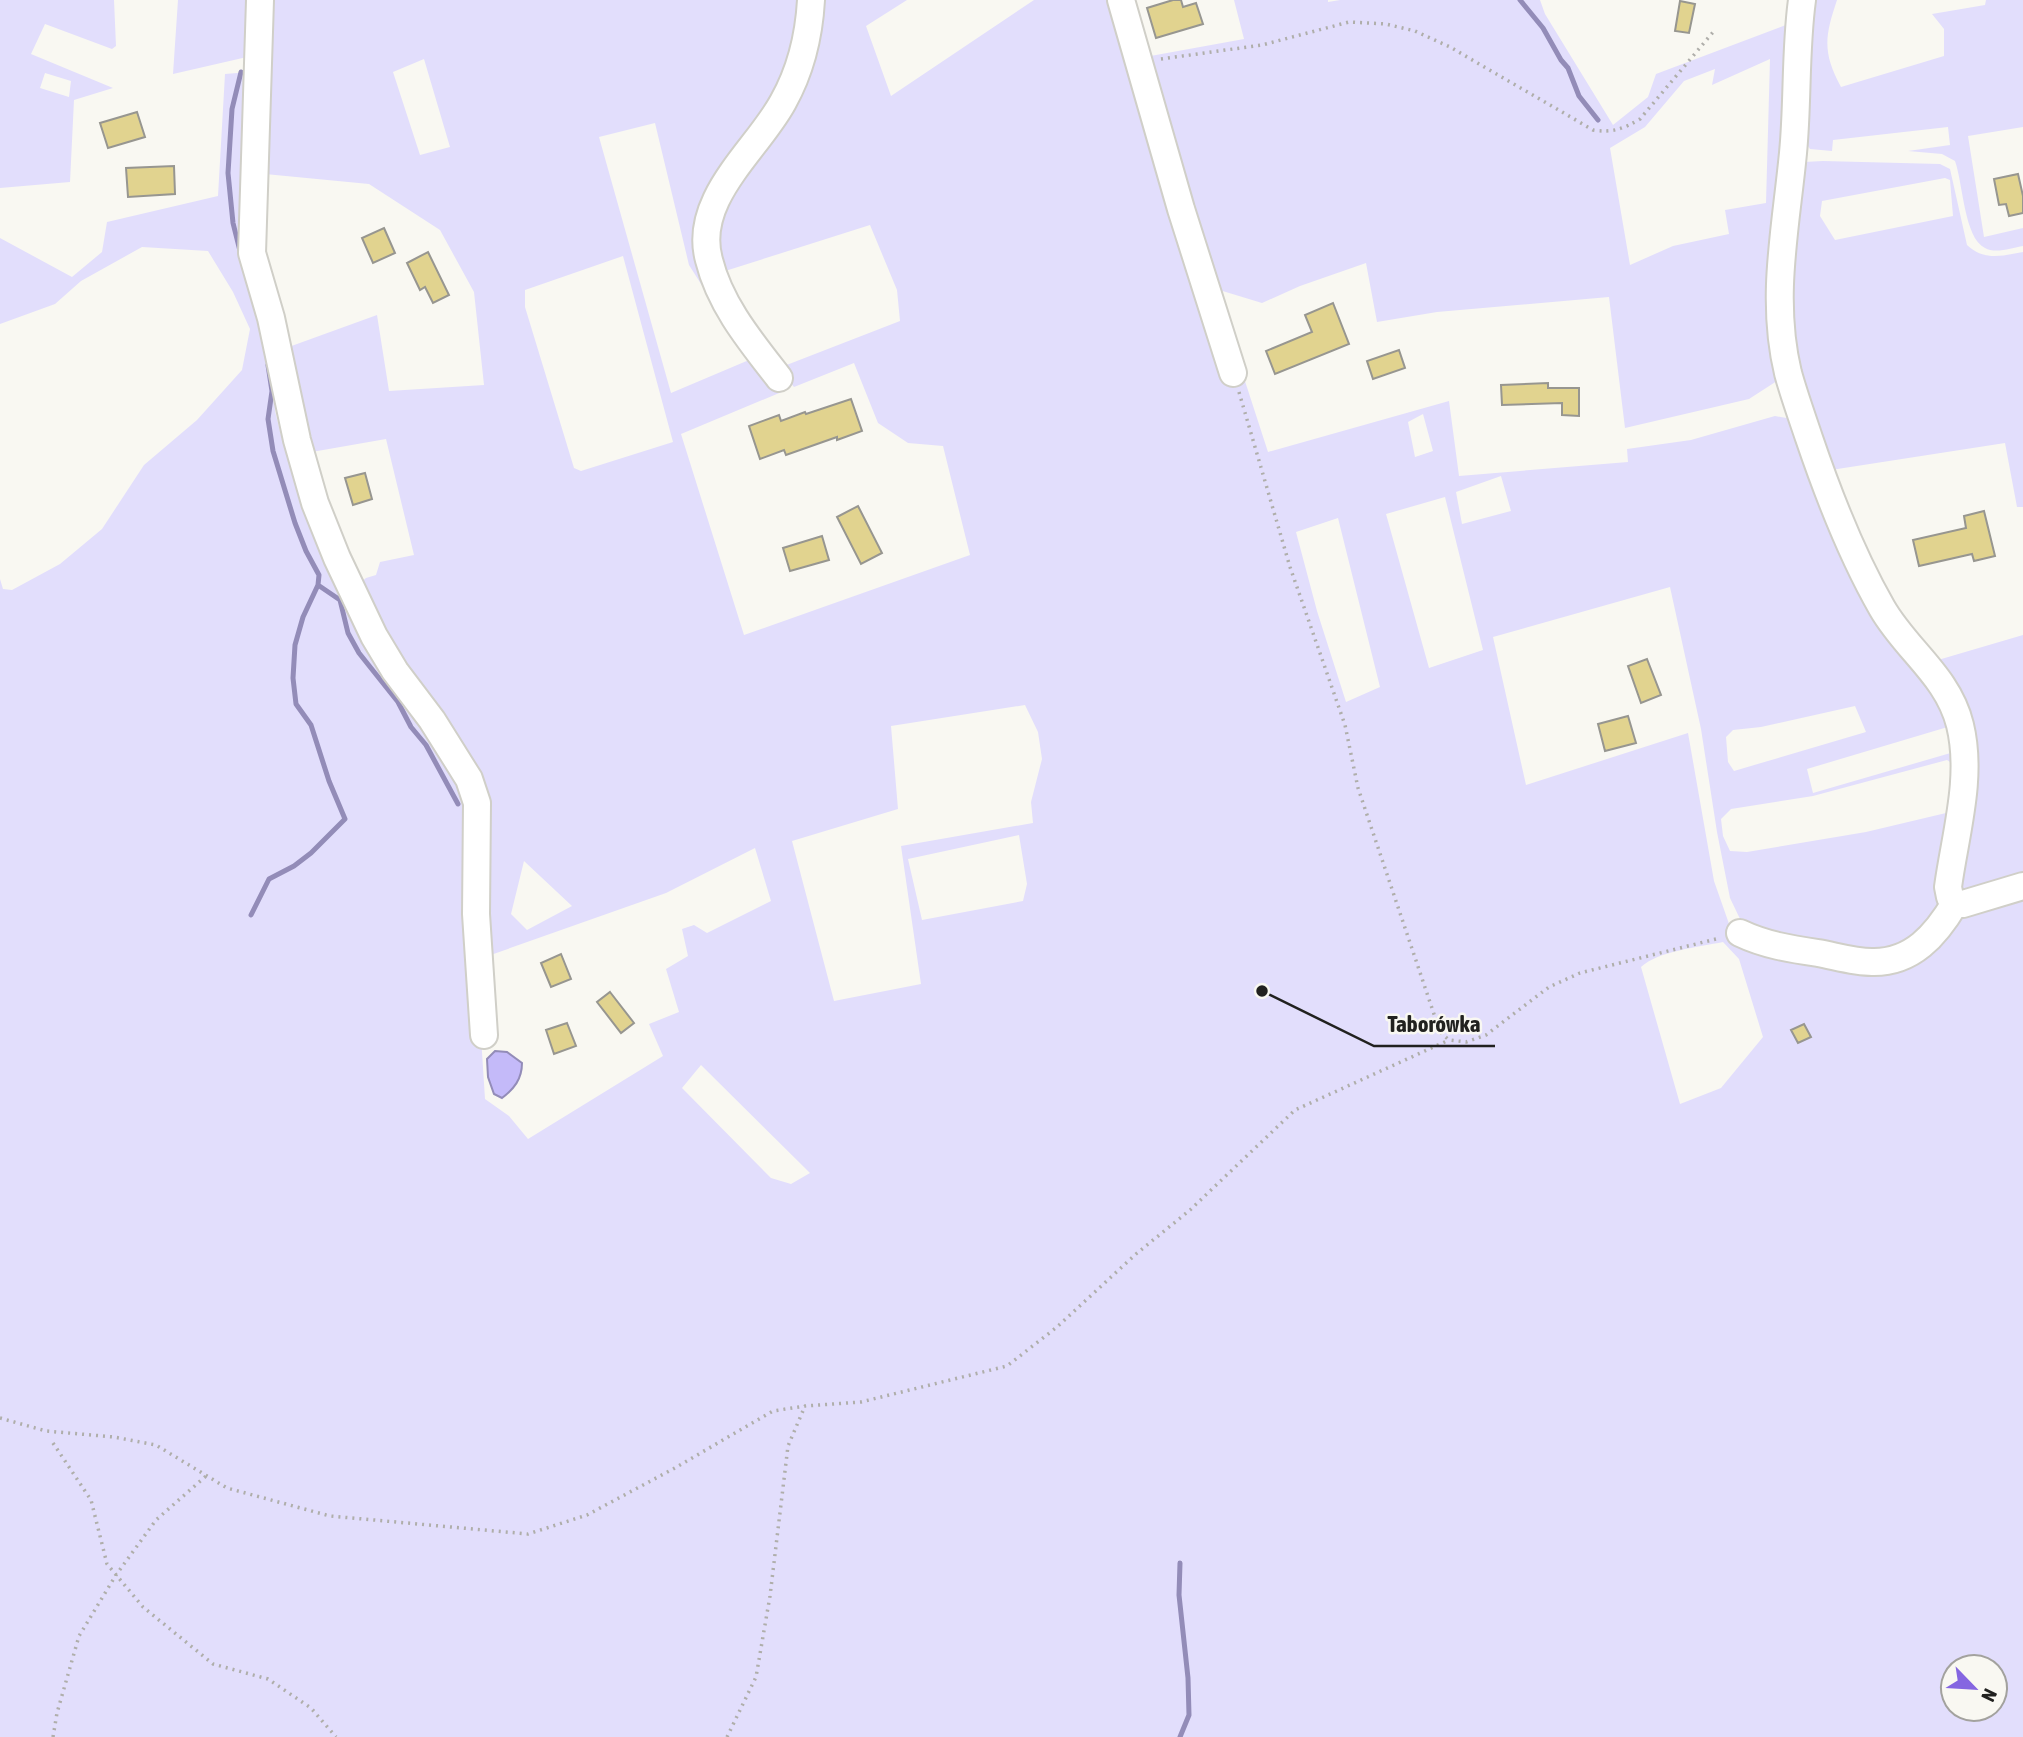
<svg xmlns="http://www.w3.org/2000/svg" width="2023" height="1737" viewBox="0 0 2023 1737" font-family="'Asap Condensed',sans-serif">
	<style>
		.green { fill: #e2defc; fill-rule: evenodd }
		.water { fill: #c4baf9; stroke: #938cb8; stroke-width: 2 }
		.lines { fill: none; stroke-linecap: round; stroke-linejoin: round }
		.stream { stroke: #938cb8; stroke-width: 5 }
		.building { fill: #e1d38f; stroke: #979690; stroke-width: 2 }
		.minor-casing { stroke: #d0cfc8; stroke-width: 30 }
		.path { stroke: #afaeaa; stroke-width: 3.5; stroke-dasharray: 2 5; stroke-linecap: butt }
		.minor { stroke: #fff; stroke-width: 26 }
		.leader { fill: none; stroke: #21211f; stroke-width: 2.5 }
		.callout-dot { fill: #21211f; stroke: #f9f8f2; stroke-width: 2.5 }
		.callout-label { font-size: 23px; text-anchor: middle; font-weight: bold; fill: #21211f; stroke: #f9f8f2; stroke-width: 5; stroke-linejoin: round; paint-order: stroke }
	</style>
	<rect width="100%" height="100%" fill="#f9f8f2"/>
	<!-- green -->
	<path class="green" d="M0 0H114L116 46 112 49 45 24 31 54 113 88 74 100 70 182 0 188ZM45 73 71 81 69 97 40 88Z
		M178 0H254L247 57 173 74Z
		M267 0H804L802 32 814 27 816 0H907L866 26 891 96 1034 0H1113L1229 379 1243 375 1268 452 1449 401 1459 476 1628 462 1627 449 1691 440 1775 416 1792 419 1824 507 1866 599 1890 636 1919 667 1942 699 1951 726 1807 769 1813 793 1954 752 1957 770 1954 803 1939 888V912L1935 922 1926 936 1910 947 1885 955 1866 956 1758 935 1741 921 1730 898 1717 832 1701 729 1670 587 1493 637 1526 785 1688 733 1714 881 1734 938 1745 945 1873 972 1893 968 1924 951 1966 910 1987 900 2023 892V1737H0V579L3 589 12 590 60 564 102 529 144 465 197 420 242 370 250 329 233 292 208 251 142 247 81 281 55 304 0 324V238L72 277 102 252 107 222 218 196 225 74 249 72 245 248 272 342 275 411 282 439 302 498 349 592 366 578 376 575 380 562 414 555 386 439 306 453 286 348 377 315 389 391 484 385 474 292 440 230 369 184 265 174 261 123ZM424 59 450 147 420 155 393 72ZM655 123 689 265 749 360 671 393 599 137ZM870 225 897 290 900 321 784 366 744 317 722 272ZM703 254 714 260C729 310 761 347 794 387L854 363 878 423 908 443 943 446 970 555 744 635 681 434 784 391C753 350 711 306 703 254ZM623 256 673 442 581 471 574 468 525 307V290ZM1423 414 1433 451 1415 457 1408 422ZM1501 476 1511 511 1462 524 1456 492ZM1445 497 1483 650 1429 668 1386 514ZM1338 518 1380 687 1346 702 1317 611 1296 532ZM1025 705 1038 732 1042 759 1031 802 1033 823 901 846 921 984 834 1001 792 841 898 809 891 726ZM1855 706 1866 732 1734 771 1728 762 1726 737 1733 730 1761 727ZM1947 760 1953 764 1952 796 1946 813 1866 832 1747 852 1730 851 1723 836 1721 819 1731 809 1813 796ZM473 779 481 797 485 957 666 893 755 848 771 901 707 933 694 925 682 929 688 956 666 969 679 1012 649 1024 663 1056 528 1139 509 1116 485 1099 466 802ZM1019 835 1027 884 1023 901 922 920 908 859ZM524 861 572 906 527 930 511 914ZM1723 942 1739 959 1763 1037 1721 1088 1680 1104 1641 967C1658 951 1699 947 1723 942ZM701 1065 810 1173 791 1184 771 1178 682 1088ZM1953 1667H1995V1709H1953Z
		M1234 0H1328V2L1340 0H1540L1545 14 1613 125 1648 97 1656 74 1791 23 1780 379 1749 399 1625 428 1609 297 1437 312 1377 322 1366 263 1300 286 1262 303 1216 289 1145 57 1244 39ZM1770 59 1766 203 1725 210 1729 234 1673 246 1630 265 1610 148 1645 127 1684 81 1715 69 1712 85Z
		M1814 0H1837C1825 36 1822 52 1841 87L1944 56V29L1932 14 1985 5 1986 0H2023V127L1968 136 1984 237 2023 228V246C2012 248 1995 254 1985 248 1964 238 1963 183 1955 161L1942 154 1908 151 1950 145 1948 127 1833 140 1832 151 1810 149 1806 143 1811 67 1809 37Z
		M1823 161 1940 164 1950 169 1967 245C1984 261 2002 256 2023 252V507H2017L2005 443 1831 470 1816 426V416L1812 402 1805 399 1788 306 1804 162ZM1945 178 1950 180 1953 216 1835 240 1820 216 1822 201Z
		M2023 635V878L1968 896 1958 890 1968 820 1938 660Z"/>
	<!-- water -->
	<path class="water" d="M495 1051 507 1052 522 1063C522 1079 514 1089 502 1098L494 1094 488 1077 487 1059Z"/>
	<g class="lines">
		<!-- stream -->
		<path class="stream" d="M1520 0 1543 28 1561 60 1568 68 1579 96 1598 120
			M240 251 233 223 228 173 232 109 241 72
			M318 585 340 600 348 633 359 653 398 702 411 727 426 745 458 804
			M251 915 269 879 294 866 311 853 345 819 329 781 311 725 296 704 293 678 295 645 303 617 318 585 319 575 306 551 295 523 273 451 268 419 272 391 268 365
			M1180 1737 1189 1715 1188 1678 1179 1595 1180 1563"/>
	</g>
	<!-- building -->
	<path class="building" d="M1173 0H1181L1183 7 1196 3 1203 24 1156 38 1147 8Z
		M1680 1 1695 4 1689 33 1675 31Z
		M137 112 145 137 108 148 100 123Z
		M174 166 175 194 128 197 126 168Z
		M2018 174 2023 196V213L2009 216 2006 204 1999 205 1994 179Z
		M384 228 395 253 373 263 362 238Z
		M428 252 449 295 433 303 425 287 420 290 407 263Z
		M1333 303 1349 344 1275 374 1266 351 1312 332 1305 315Z
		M1399 350 1405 368 1373 379 1367 361Z
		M1548 383V388H1579V416L1562 415V403L1502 405 1501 385Z
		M851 399 862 431 837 440V437L786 455 784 450 760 459 749 426 779 415 781 421 805 412 806 414Z
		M365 473 372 499 353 505 345 478Z
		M858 506 882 553 861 564 837 517Z
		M1984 511 1995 556 1974 561 1972 554 1919 566 1913 540 1966 528 1964 516Z
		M822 536 829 560 790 571 783 548Z
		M1647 659 1661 695 1641 703 1628 666Z
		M1628 716 1636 743 1605 751 1598 724Z
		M561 954 571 979 551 987 541 963Z
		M610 992 634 1023 621 1033 597 1002Z
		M567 1023 576 1046 554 1054 546 1030Z
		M1804 1024 1811 1037 1798 1043 1791 1030Z"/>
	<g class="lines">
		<!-- minor casing -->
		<g class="minor-casing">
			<path id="minor" d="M260 0 252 253 271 318 297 440 315 503 337 558 374 636 395 671 432 720 469 779 477 803 476 914 484 1035
				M1121 0 1181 209 1233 373
				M1802 0C1795 51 1798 102 1793 153 1786 227 1770 299 1788 373 1794 395 1802 417 1809 438 1829 497 1851 554 1882 608 1906 650 1948 676 1960 725 1973 778 1955 835 1948 887L1950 897 1955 903
				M779 378C751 342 720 305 709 260 692 199 757 150 783 102 801 70 809 36 811 0
				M1955 903 1963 904 2023 886
				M1740 933C1765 945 1791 949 1818 953 1835 956 1854 962 1872 962 1912 963 1936 935 1955 903"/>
		</g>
		<!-- path -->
		<path class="path" d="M1161 59 1262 45 1349 22 1386 24 1415 31 1450 47 1593 130C1612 133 1623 129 1640 119L1714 31
			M1239 392 1290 567 1345 725 1358 788 1440 1032 1449 1040 1466 1042 1486 1035 1549 987 1580 973 1720 938
			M0 1418 46 1431 114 1437 156 1445 227 1488 330 1516 528 1534 587 1515 673 1469 773 1411 805 1406 861 1402 1007 1366 1057 1327 1136 1254 1190 1210 1295 1110 1449 1040
			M53 1443 91 1500 107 1564 143 1607 213 1664 268 1679 311 1708 336 1737
			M53 1737 57 1713 79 1636 116 1575 156 1520 206 1476
			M727 1737 756 1677 770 1596 788 1446 805 1406"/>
		<!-- minor -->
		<use href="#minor" class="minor"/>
	</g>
	<!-- callouts -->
	<path class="leader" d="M1262 991L1374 1046H1495"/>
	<circle class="callout-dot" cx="1262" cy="991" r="7"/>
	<g class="callout-label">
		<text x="1434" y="1032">Taborówka</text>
	</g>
	<!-- north arrow -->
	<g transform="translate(1974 1688) rotate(115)"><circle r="33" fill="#f9f8f2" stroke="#a3a29e" stroke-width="2"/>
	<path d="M0-5L12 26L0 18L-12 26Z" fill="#8566e1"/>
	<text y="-10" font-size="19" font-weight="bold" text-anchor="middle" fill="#21211f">N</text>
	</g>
</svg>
